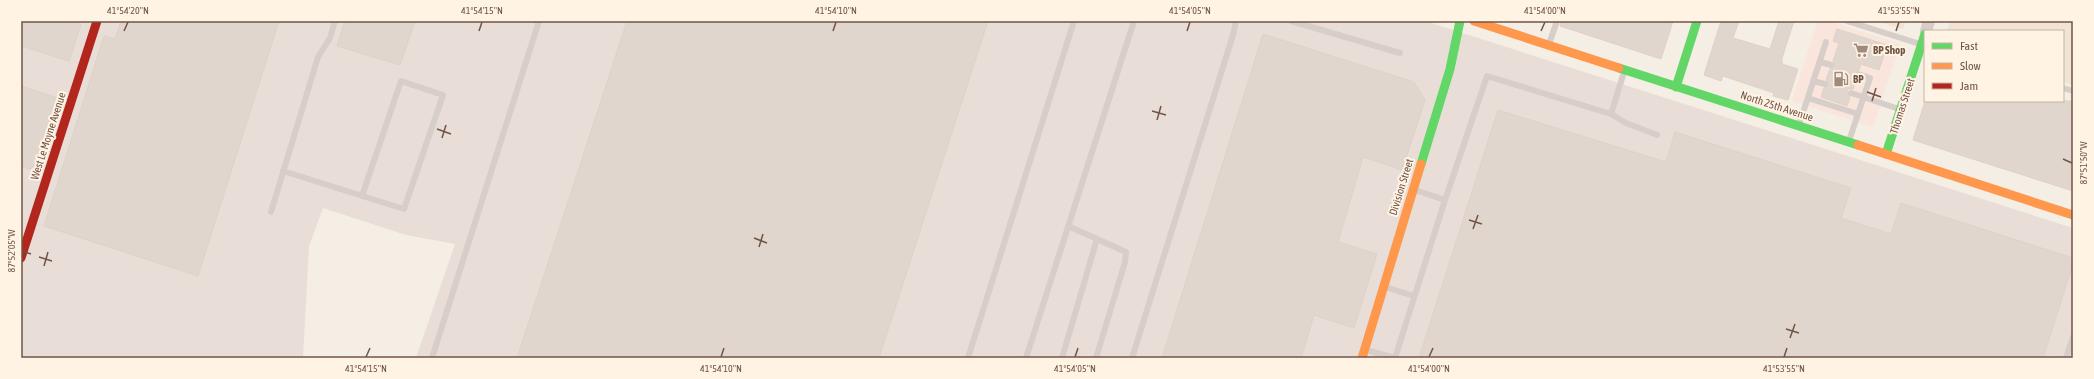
<svg xmlns="http://www.w3.org/2000/svg" width="2094" height="379" viewBox="0 0 2094 379" font-family="'Asap Condensed',sans-serif">
	<style>
		.residential { fill: #f1e4d5 }
		.commercial { fill: #f9e5db }
		.industrial { fill: #e8ded7 }
		.building { fill: #e1d6cd; stroke: #ded1c7 }
		.lines { fill: none; stroke-linecap: round; stroke-linejoin: round }
		.lane { stroke: #d7cdc9; stroke-width: 6 }
		.street { stroke: #d7cdc9; stroke-width: 12 }
		.fast { stroke: #63d668; stroke-width: 9 }
		.slow { stroke: #ff974d; stroke-width: 9 }
		.jam { stroke: #b3261e; stroke-width: 9 }
		.ticks { fill: none; stroke: #725447; stroke-width: 1.5 }
		.labels { text-anchor: middle; dominant-baseline: central; stroke-width: 4; stroke-linejoin: round; paint-order: stroke }
		.poi-label { font-size: 11px; font-weight: bold; fill: #725447; stroke: #fff3e4; text-anchor: start }
		.street-label { font-size: 11px; fill: #725447; stroke: #fff3e4 }
		.neatline { fill: none; stroke: #725447; stroke-width: 1.5 }
		.ticks-label { font-size: 10px; text-anchor: middle; fill: #725447 }
	</style>
	<rect width="100%" height="100%" fill="#f5eee5"/>
	<!-- residential -->
	<path class="residential" d="M1876 21H1906L1903 29Z
		M1950 21H2073V85L2063 82V31H1947Z"/>
	<!-- commercial -->
	<path class="commercial" d="M1818 21H1829L1900 44 1873 127 1792 101Z"/>
	<!-- industrial -->
	<path class="industrial" d="M21 21H1425L2073 228V358H416L455 244 406 235 323 208 309 246 303 358H21Z"/>
	<!-- building -->
	<path class="building" d="M21 21H79L78 24 81 25 69 61 21 46Z
		M121 21H279L198 276 44 226 104 36 115 39Z
		M345 21H415L400 65 337 46Z
		M627 21H988L879 358H517Z
		M1561 21H1673L1661 59 1560 26Z
		M1721 21H1739L1733 38 1770 49 1779 21H1794L1782 58V64L1798 69 1788 100 1773 96 1774 93 1723 76 1721 81 1704 75Z
		M1837 29 1887 45 1879 70 1861 64 1859 70 1854 72 1856 78 1853 89H1848L1847 92 1850 97 1847 106 1821 97 1824 88 1829 85 1826 80 1830 69 1835 66 1833 61 1839 43 1833 41Z
		M1263 34 1414 82 1425 100 1402 170 1363 157 1338 242 1377 254 1354 328 1314 315 1301 358H1162Z
		M21 86 58 98 35 170 21 167Z
		M1925 101H2073V191L1913 140Z
		M1498 110 1666 162 1675 132 1851 188 1841 218 1891 234 1901 203 2073 258V264L2043 358H1419Z"/>
	<g class="lines">
		<!-- lane -->
		<path class="lane" d="M1291 21 1400 53
			M1847 21 1920 44
			M1549 44 1557 21
			M1820 62 1831 65
			M1813 81 1825 84
			M2063 88 2073 91
			M1851 93 1899 109
			M1808 98 1858 114
			M1611 114 1624 72
			M1799 125 1826 42
			M1849 141 1870 78 1858 74
			M283 171 404 209 443 95 401 81 362 196
			M1415 190 1445 200
			M271 212 318 57 330 38 335 21
			M1068 226 1126 252 1125 262 1096 358
			M1385 287 1414 296
			M1366 350 1395 358
			M432 358 539 21
			M968 358 1074 21
			M1026 358 1134 21
			M1062 358 1097 239
			M1132 358 1233 35 1236 21
			M1395 358 1445 200 1487 76 1611 114 1626 123 1657 135
			M2066 358 2073 337"/>
		<!-- street -->
		<path class="street" d="M1926 31 1929 21"/>
		<!-- fast -->
		<path class="fast" d="M1619 68 1858 145
			M1676 87 1697 21
			M1886 154 1925 34
			M1421 164 1450 69 1460 21"/>
		<!-- slow -->
		<path class="slow" d="M1474 21 1619 68
			M1858 145 2073 215
			M1362 358 1421 164"/>
		<!-- jam -->
		<path class="jam" d="M21 258 97 21"/>
	</g>
	<!-- ticks -->
	<path class="ticks" d="M124 31 128 22M479 31 482 22M833 31 836 22M1187 31 1190 22M1541 31 1545 22M1896 31 1899 22M1867 92 1881 97M1872 101 1876 88M1152 111 1166 115M1157 120 1161 106M437 129 451 134M442 138 446 125M2063 159 2072 163M1469 220 1482 224M1473 229 1478 215M754 238 767 243M759 247 763 234M22 251 31 254M39 257 52 261M44 266 48 252M1786 329 1799 333M1790 338 1795 324M366 357 370 348M721 357 724 348M1075 357 1078 348M1429 357 1433 348M1784 357 1787 348"/>
	<!-- icons -->
	<defs>
		<g id="supermarket-bare" transform="scale(1.2)"><path d="M-6-5.5h2.5l.6 2H6L4.5 2H-2.5L-4.4-4H-6ZM-1.5 3.2a1.3 1.3 0 1 0 .1 0ZM3 3.2a1.3 1.3 0 1 0 .1 0Z" fill="#a08a7e" stroke="#fff3e4" stroke-width="2.5" paint-order="stroke"/></g>
		<g id="fuel-bare" transform="scale(1.2)"><path d="M-5.5-6h7V0h2V4h1.3V-2.5L3-4.5l.8-.8L6-3V5H2.5V1h-1V6h-7ZM-4.2-4.7v3.2H.2V-4.7Z" fill="#a08a7e" stroke="#fff3e4" stroke-width="2.5" paint-order="stroke"/></g>
	</defs>
	<g fill-rule="evenodd">
		<use href="#supermarket-bare" x="1861" y="50"/>
		<use href="#fuel-bare" x="1841" y="79"/>
	</g>
	<g class="labels">
		<!-- poi labels -->
		<g class="poi-label">
			<text x="1873" y="50">BP Shop</text>
			<text x="1853" y="79">BP</text>
		</g>
		<!-- street labels -->
		<g class="street-label">
			<text transform="translate(1777 106) rotate(18)">North 25th Avenue</text>
			<text transform="translate(1902 106) rotate(-72)">Thomas Street</text>
			<text transform="translate(48 136) rotate(-72)">West Le Moyne Avenue</text>
			<text transform="translate(1401 187) rotate(-73)">Division Street</text>
		</g>
	</g>
	<!-- border -->
	<rect width="2094" height="379" fill="none" stroke="#fff3e4" stroke-width="44"/>
	<!-- legend -->
	<rect x="1924" y="30" width="140" height="72" fill="#fff3e4" stroke="#c7b3a5"/>
	<rect x="1932" y="43" width="20" height="6" fill="#63d668" stroke="#c7b3a5"/>
	<text x="1960" y="50" font-size="12" fill="#725447">Fast</text>
	<rect x="1932" y="63" width="20" height="6" fill="#ff974d" stroke="#c7b3a5"/>
	<text x="1960" y="70" font-size="12" fill="#725447">Slow</text>
	<rect x="1932" y="83" width="20" height="6" fill="#b3261e" stroke="#c7b3a5"/>
	<text x="1960" y="90" font-size="12" fill="#725447">Jam</text>
	<rect x="22" y="22" width="2050" height="335" class="neatline"/>
	<g class="ticks-label">
		<text x="128" y="14">41°54'20"N</text>
		<text x="482" y="14">41°54'15"N</text>
		<text x="836" y="14">41°54'10"N</text>
		<text x="1190" y="14">41°54'05"N</text>
		<text x="1545" y="14">41°54'00"N</text>
		<text x="1899" y="14">41°53'55"N</text>
		<text transform="translate(2083 163) rotate(-90)" y="4">87°51'50"W</text>
		<text transform="translate(11 251) rotate(-90)" y="4">87°52'05"W</text>
		<text x="366" y="372">41°54'15"N</text>
		<text x="721" y="372">41°54'10"N</text>
		<text x="1075" y="372">41°54'05"N</text>
		<text x="1429" y="372">41°54'00"N</text>
		<text x="1784" y="372">41°53'55"N</text>
	</g>
</svg>
